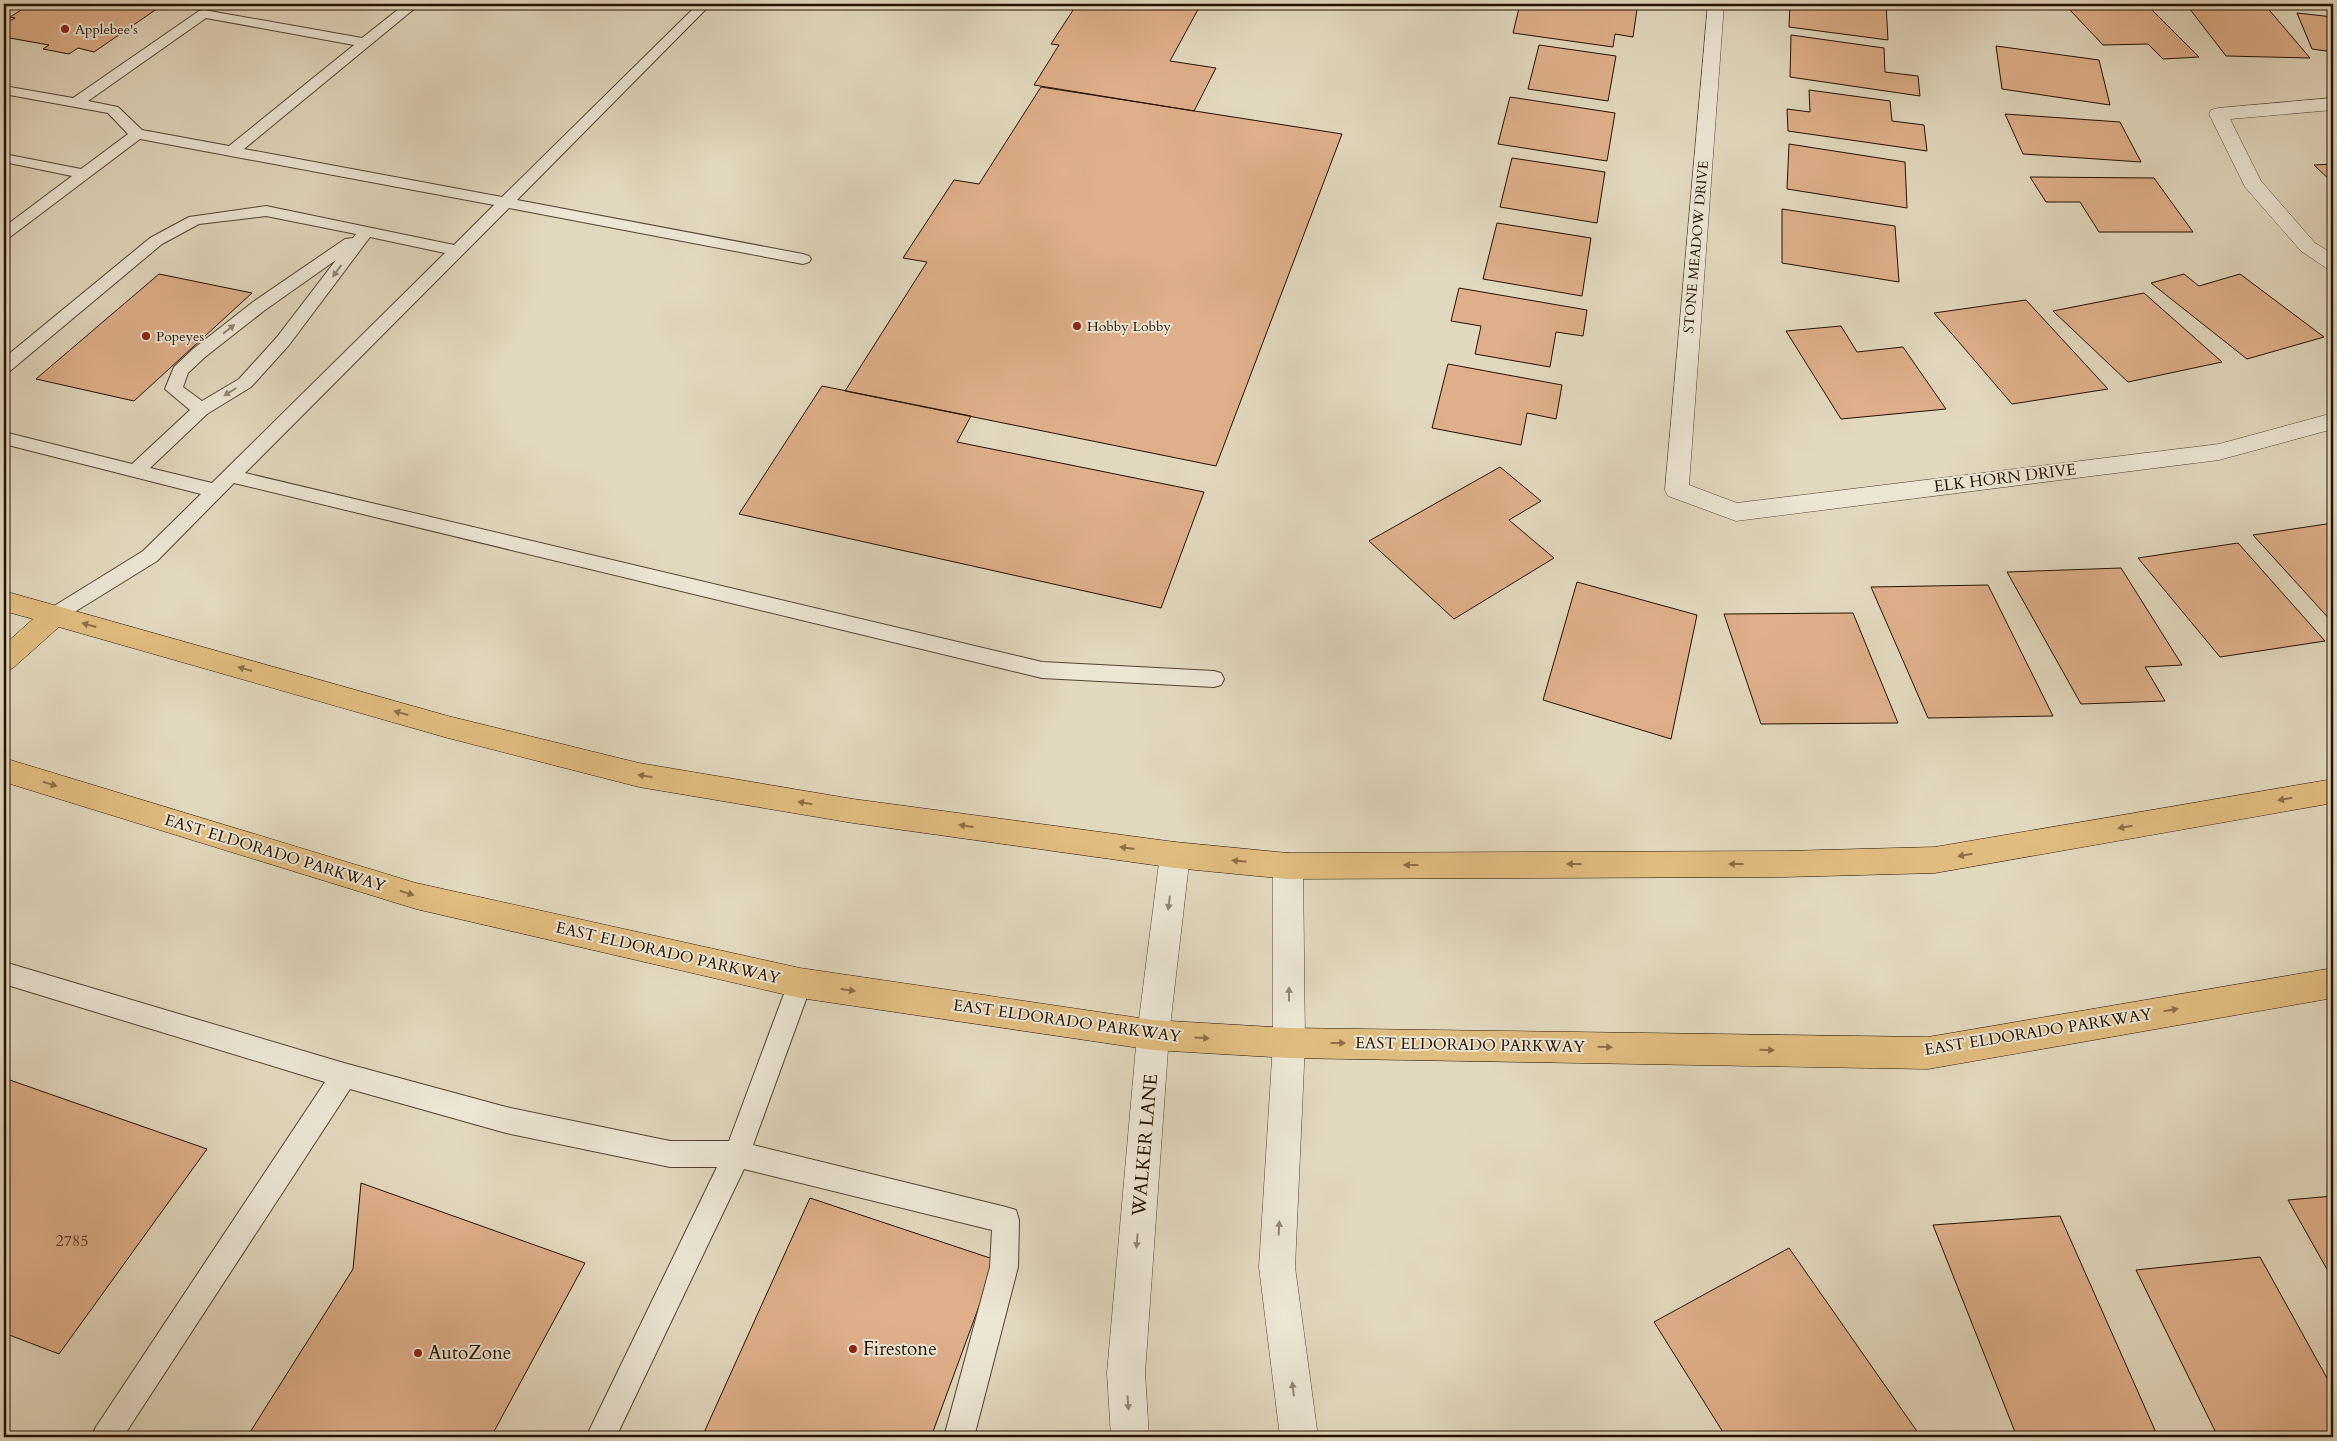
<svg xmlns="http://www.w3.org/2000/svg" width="2337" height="1441" viewBox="0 0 2337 1441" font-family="Cardo,serif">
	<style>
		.building { fill: #deaf8a; stroke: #241100 }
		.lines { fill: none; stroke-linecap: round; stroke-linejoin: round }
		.service-casing { stroke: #544330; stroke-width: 2 }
		.minor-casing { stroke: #544330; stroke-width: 1 }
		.tertiary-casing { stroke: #544330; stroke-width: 1 }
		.primary-casing { stroke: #241100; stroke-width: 1 }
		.service { fill: #ece6d5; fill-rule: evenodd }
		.minor { fill: #ece6d5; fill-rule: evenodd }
		.tertiary { fill: #ece6d5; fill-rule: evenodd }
		.primary { fill: #e1bc7f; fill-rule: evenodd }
		.oneway { fill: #928675 }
		.oneway2 { fill: #8c6f46 }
		.poi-dot { fill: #8f2418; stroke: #ece6d5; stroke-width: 2 }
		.labels { text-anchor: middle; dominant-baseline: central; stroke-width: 4; stroke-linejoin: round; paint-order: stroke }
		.far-poi-label { font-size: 14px; fill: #241100; stroke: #ece6d5; text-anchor: start }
		.far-street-label { font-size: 14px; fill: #241100; stroke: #ece6d5 }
		.street-label { font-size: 16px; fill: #241100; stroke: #ece6d5 }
		.near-number-label { font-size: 16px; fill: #523822 }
		.near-street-label { font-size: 19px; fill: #241100; stroke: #ece6d5 }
		.near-poi-label { font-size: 19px; fill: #241100; stroke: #ece6d5; text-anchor: start }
	</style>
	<rect width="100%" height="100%" fill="#e2d8be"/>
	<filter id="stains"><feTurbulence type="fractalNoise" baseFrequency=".004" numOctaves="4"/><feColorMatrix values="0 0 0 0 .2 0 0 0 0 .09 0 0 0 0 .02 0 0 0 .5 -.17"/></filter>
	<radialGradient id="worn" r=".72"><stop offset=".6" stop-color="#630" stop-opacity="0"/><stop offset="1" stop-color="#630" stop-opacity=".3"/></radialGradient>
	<!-- building -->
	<path class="building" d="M31 4H164L94 52 78 48 69 54 43 49 49 45 4 37V20L9 21 15 18 10 17Z
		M1077 4H1201L1170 61 1216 68 1194 111 1034 85 1059 45 1051 44Z
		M1520 4H1600L1637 9 1633 37 1615 34 1613 47 1513 33Z
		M1790 4H1886L1888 40 1789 27Z
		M2186 4H2264L2310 58 2226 56Z
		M2148 6 2199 57 2163 59 2148 44 2103 45 2069 9Z
		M2297 13 2333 17V52L2312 49Z
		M1791 35 1884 48 1885 72 1918 76 1920 96 1790 77Z
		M1539 45 1616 56 1608 101 1528 89Z
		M1996 46 2099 60 2110 105 2002 89Z
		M1041 87 1342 134 1216 466 845 391 927 262 903 258 954 180 979 184Z
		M1809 90 1890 101 1892 121 1924 125 1927 151 1788 131 1787 109 1810 112Z
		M1510 97 1615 113 1607 161 1498 144Z
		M2005 114 2120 122 2141 162 2023 154Z
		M1789 144 1905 162 1907 208 1787 189Z
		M1512 158 1605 172 1597 223 1500 207Z
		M2333 164V183L2314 165Z
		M2030 177 2154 178 2193 232H2099L2080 202H2046Z
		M1782 209 1895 226 1899 282 1782 263Z
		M1497 223 1591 238 1582 296 1483 279Z
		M159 274 252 293 134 401 36 379Z
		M2184 274 2199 286 2240 274 2324 337 2247 359 2151 283Z
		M1459 288 1587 310 1583 336 1556 332 1550 367 1475 354 1481 326 1451 321Z
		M2144 293 2222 362 2128 382 2053 311Z
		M2026 300 2108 389 2012 404 1934 313Z
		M1841 326 1857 352 1903 347 1946 409 1841 419 1786 331Z
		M1448 364 1562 385 1556 419 1527 413 1521 445 1432 428Z
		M822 386 971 416 957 442 1204 492 1161 608 739 514Z
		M1500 467 1541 501 1509 520 1554 558 1454 619 1369 541Z
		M2333 523V623L2253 535Z
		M2238 543 2325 641 2220 657 2138 558Z
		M2121 568 2182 665 2145 667 2165 701 2081 704 2007 572Z
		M1577 582 1697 615 1671 739 1543 700Z
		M1988 585 2053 716 1928 718 1871 587Z
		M1853 613 1898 723 1761 724 1724 614Z
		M4 1078 207 1149 59 1354 4 1333Z
		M361 1183 585 1263 491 1437H247L353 1269Z
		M2333 1196V1280L2288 1200Z
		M810 1198 996 1260 931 1437H702Z
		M2060 1216 2158 1437H2017L1933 1225Z
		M1789 1248 1921 1437H1726L1654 1322Z
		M2260 1257 2333 1389V1437H2218L2136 1270Z"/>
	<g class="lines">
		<!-- service casing -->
		<g class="service-casing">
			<path id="service" d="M405 4H420L244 149 502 197 698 4H711L517 200 803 254 809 256 811 259 809 262 803 264 509 208 245 473 1042 662 1214 671 1221 673 1224 679 1221 685 1214 687 1042 678 234 483 157 561 60 621 53 624 46 621 43 616 46 611 143 551 201 494 4 444V432L132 464 190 410 165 389 174 367 193 349 253 302 345 239 353 238 356 234 266 216 199 224 162 244 10 371 4 373V358L150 238 189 217 266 206 454 245 494 205 140 139 10 237 4 239V227L72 176 4 162V154L81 169 128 134 108 113 4 94V86L73 98 199 11 204 10 362 38ZM206 18 354 45 229 146 142 130 118 107 88 101ZM370 237 445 253 212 483 150 468 207 414 251 387 289 345ZM336 260 277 337 239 379 202 401 183 387 188 373 205 357 265 310Z
				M4 962 344 1063 506 1107 670 1141H729L791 975 800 972 809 975 812 983 753 1145 1006 1207 1016 1210 1019 1220 1018 1267 974 1437H944L990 1267 992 1230 744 1169 616 1437H586L717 1167H670L506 1133 350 1089 123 1437H91L96 1427 325 1082 4 984Z"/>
		</g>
		<!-- minor casing -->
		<g class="minor-casing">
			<path id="minor" d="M1708 4H1724L1689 485 1737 503 2219 444 2333 413V429L2219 460 1736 521 1668 496 1665 490Z
				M2333 98V110L2230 119 2261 181 2315 243 2333 254V269L2326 268 2301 251 2245 187 2209 114 2211 110 2218 108Z"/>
		</g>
		<!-- tertiary casing -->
		<g class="tertiary-casing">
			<path id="tertiary" d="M1175 842 1185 846 1190 855 1169 1035 1145 1373 1149 1437H1111L1107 1373 1137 1035 1160 855 1165 846Z
				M1288 853 1298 857 1303 866 1305 1043 1295 1267 1318 1437H1280L1259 1267 1273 1043V866L1278 857Z"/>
		</g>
		<!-- primary casing -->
		<g class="primary-casing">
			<path id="primary" d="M4 591 448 716 639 763 853 799 1175 842 1288 853 1785 851 1935 847 2333 779V803L1935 873 1785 877 1288 879 1175 868 853 823 639 787 448 738 59 627 13 668 4 672V645L33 619 4 611Z
				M4 758 416 883 800 968 1153 1020 1289 1028 1928 1037 2333 968V998L1928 1069 1289 1058 1153 1050 800 998 416 909 4 782Z"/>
		</g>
		<!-- service -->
		<use href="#service" class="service"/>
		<!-- minor -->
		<use href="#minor" class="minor"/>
		<!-- tertiary -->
		<use href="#tertiary" class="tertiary"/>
		<!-- primary -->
		<use href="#primary" class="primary"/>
	</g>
	<!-- one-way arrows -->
	<defs><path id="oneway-solid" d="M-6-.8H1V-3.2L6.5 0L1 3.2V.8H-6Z" transform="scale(1.25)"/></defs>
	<g class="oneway">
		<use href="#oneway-solid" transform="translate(337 271) rotate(126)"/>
		<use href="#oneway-solid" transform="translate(229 329) rotate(-38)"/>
		<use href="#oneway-solid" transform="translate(230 392) rotate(148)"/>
		<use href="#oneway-solid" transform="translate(1169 903) rotate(97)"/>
		<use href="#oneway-solid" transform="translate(1289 994) rotate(-90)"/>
		<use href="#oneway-solid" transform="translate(1279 1228) rotate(-87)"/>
		<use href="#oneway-solid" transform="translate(1137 1241) rotate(95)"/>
		<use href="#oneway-solid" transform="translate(1293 1389) rotate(-97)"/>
		<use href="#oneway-solid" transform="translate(1128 1403) rotate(86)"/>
	</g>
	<g class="oneway2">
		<use href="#oneway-solid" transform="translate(89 625) rotate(-164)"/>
		<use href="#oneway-solid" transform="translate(245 669) rotate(-164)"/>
		<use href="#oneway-solid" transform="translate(401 713) rotate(-164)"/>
		<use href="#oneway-solid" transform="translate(645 776) rotate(-170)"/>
		<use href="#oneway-solid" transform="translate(50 784) rotate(17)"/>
		<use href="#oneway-solid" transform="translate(2285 799) rotate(170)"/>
		<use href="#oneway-solid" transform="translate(805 803) rotate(-170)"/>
		<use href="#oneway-solid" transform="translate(966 826) rotate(-172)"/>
		<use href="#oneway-solid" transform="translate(2125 827) rotate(170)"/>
		<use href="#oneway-solid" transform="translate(1127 848) rotate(-172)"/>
		<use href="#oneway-solid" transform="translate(1965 855) rotate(170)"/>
		<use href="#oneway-solid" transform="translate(1239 861) rotate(-174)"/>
		<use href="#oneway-solid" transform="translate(1574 864) rotate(180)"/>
		<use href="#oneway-solid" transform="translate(1736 864) rotate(180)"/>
		<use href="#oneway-solid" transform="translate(1411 865) rotate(180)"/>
		<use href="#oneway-solid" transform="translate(407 893) rotate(17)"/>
		<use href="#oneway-solid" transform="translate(848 990) rotate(8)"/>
		<use href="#oneway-solid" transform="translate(2171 1010) rotate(-10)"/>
		<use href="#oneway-solid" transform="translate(1202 1038) rotate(3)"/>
		<use href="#oneway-solid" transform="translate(1338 1043)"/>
		<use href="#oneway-solid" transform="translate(1605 1047) rotate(1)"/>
		<use href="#oneway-solid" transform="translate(1767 1050) rotate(1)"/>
	</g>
	<!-- markers -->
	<g class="poi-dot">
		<circle cx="65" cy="29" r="5"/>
		<circle cx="1077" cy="326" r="5"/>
		<circle cx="146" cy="336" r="5"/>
		<circle cx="853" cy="1349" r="5"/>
		<circle cx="418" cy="1353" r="5"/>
	</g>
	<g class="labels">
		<!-- far-poi labels -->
		<g class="far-poi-label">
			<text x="75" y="29">Applebee's</text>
			<text x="1087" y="326">Hobby Lobby</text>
			<text x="156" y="336">Popeyes</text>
		</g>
		<!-- far-street labels -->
		<g class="far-street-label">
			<text transform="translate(1696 247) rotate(-85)">STONE MEADOW DRIVE</text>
		</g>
		<!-- street labels -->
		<g class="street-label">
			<text transform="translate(2005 478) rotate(-7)">ELK HORN DRIVE</text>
			<text transform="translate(275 853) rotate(17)">EAST ELDORADO PARKWAY</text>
			<text transform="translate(668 953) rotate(13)">EAST ELDORADO PARKWAY</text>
			<text transform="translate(1067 1021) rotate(8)">EAST ELDORADO PARKWAY</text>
			<text transform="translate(2038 1032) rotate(-9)">EAST ELDORADO PARKWAY</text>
			<text transform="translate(1470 1045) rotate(1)">EAST ELDORADO PARKWAY</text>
		</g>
		<!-- near-number labels -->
		<g class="near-number-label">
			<text x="72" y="1241">2785</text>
		</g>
		<!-- near-street labels -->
		<g class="near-street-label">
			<text transform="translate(1145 1145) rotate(-85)">WALKER LANE</text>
		</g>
		<!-- near-poi labels -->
		<g class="near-poi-label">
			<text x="863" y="1349">Firestone</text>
			<text x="428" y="1353">AutoZone</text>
		</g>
	</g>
	<!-- margin -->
	<rect width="2337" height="1441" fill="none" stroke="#e2d8be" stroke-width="20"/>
	<rect x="5" y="5" width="2327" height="1431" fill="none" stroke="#241100" stroke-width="2.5"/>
	<rect x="10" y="10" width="2317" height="1421" fill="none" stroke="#241100"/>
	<rect width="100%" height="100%" filter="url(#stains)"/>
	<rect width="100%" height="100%" fill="url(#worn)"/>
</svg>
